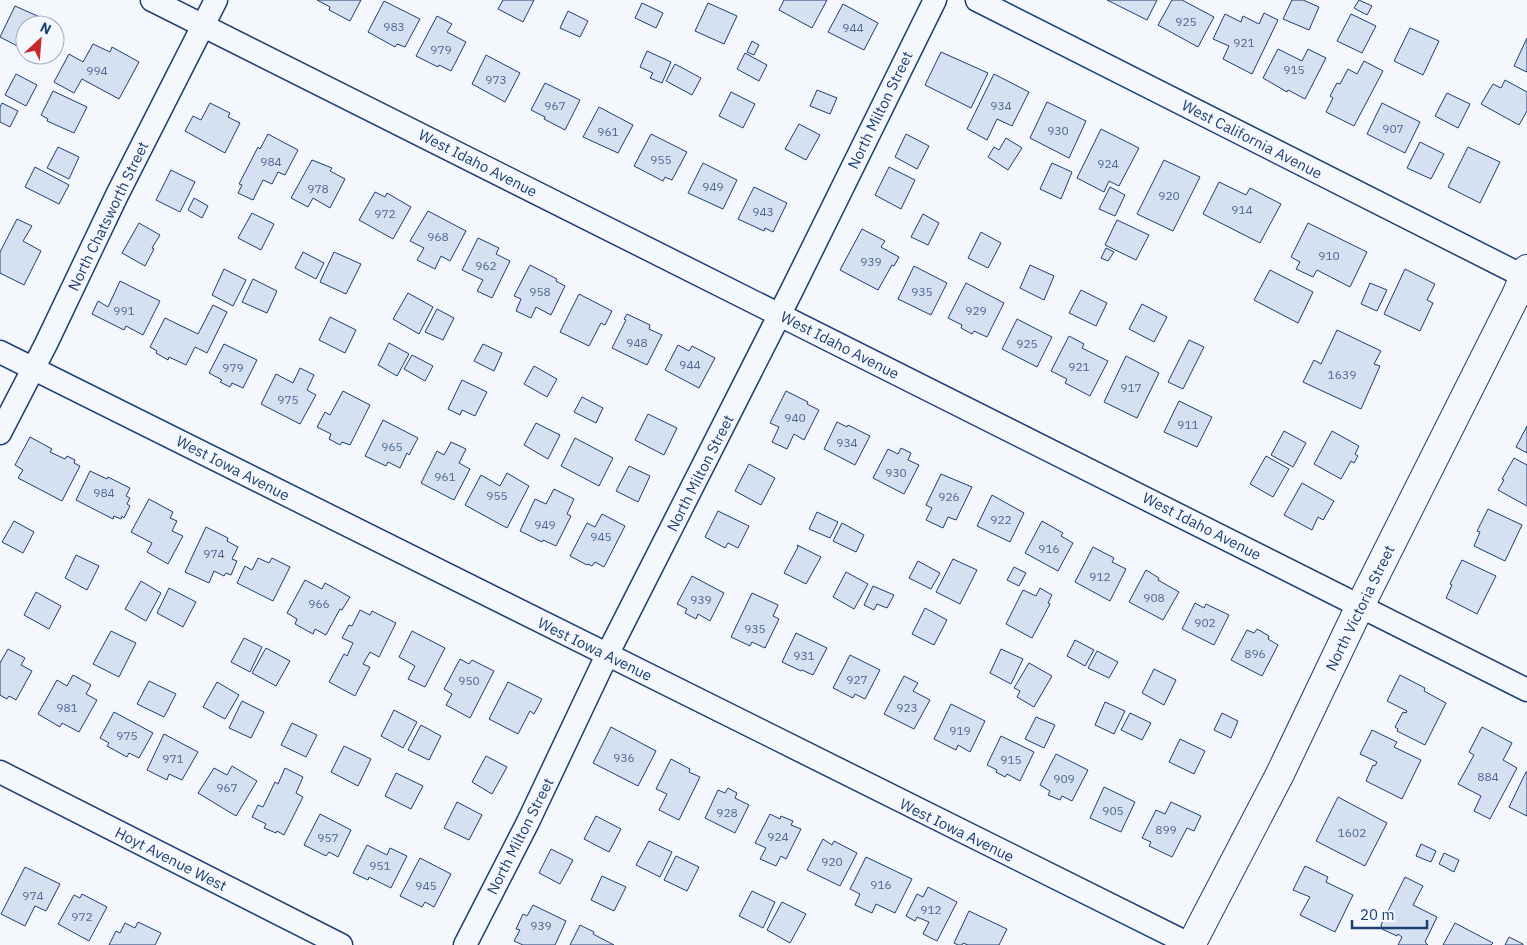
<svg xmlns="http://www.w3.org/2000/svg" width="1527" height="945" viewBox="0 0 1527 945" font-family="'IBM Plex Sans',sans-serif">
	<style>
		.building { fill: #d5e0f0; stroke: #1d3f73 }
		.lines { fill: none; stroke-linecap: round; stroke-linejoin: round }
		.street-casing { stroke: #1d3f73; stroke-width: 25 }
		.secondary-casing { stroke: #1d3f73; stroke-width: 30 }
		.street { stroke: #f4f7fb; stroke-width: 22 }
		.secondary { stroke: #f4f7fb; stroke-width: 28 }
		.labels { text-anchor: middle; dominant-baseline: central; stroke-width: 4; stroke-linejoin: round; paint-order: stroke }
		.number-label { font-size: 12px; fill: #4b6792 }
		.street-label { font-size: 15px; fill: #1d3f73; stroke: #f4f7fb }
	</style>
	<rect width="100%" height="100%" fill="#f4f7fb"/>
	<!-- building -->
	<path class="building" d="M317 0H361L350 21 329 10 330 7Z
		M503 0H534L523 22 498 9Z
		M784 0H827L812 28 779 10Z
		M1107 0H1157L1147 20Z
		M1172 0H1182L1214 17 1198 47 1158 25Z
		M1292 0H1303L1319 7 1309 30 1283 19Z
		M1359 0 1372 6 1367 15 1354 8Z
		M384 1 420 19 405 47 397 44 395 47 368 32Z
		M642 3 663 13 656 28 635 18Z
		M708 3 737 16 724 44 695 31Z
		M843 4 878 23 864 50 828 32Z
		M15 6 42 18 41 21 49 24 25 25V50L0 37Z
		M568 11 588 21 580 37 560 28Z
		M1264 13 1278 20 1252 74 1223 59 1229 46 1213 39 1225 14 1241 22 1243 16 1259 24Z
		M1351 14 1376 26 1362 53 1337 41Z
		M437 16 452 24 447 32 466 42 451 71 439 65 438 67 416 56Z
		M1410 28 1439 41 1423 75 1394 61Z
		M1527 38V72L1514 66Z
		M752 41 759 45 754 55 747 52Z
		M93 44 110 52 112 47 139 62 119 99 82 79 74 93 54 82 69 54 83 62Z
		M1278 49 1302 61 1308 49 1326 58 1305 99 1288 90 1287 92 1263 78Z
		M647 51 671 62 662 83 650 78 653 73 640 67Z
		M941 52 988 73 971 108 925 85Z
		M745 53 767 65 759 81 737 69Z
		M486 55 520 73 505 102 472 84Z
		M1364 61 1383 71 1354 126 1326 112 1333 98 1330 96 1337 83 1340 84 1348 69 1357 74Z
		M675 64 701 78 692 95 666 81Z
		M16 74 37 85 26 106 5 95Z
		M994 74 1029 92 1012 126 997 119 987 140 967 129Z
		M1505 80 1527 92V111L1519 125 1481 104 1493 84 1501 88Z
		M545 83 580 100 565 130 544 119 545 117 531 110Z
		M817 90 837 98 830 114 810 106Z
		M53 91 87 107 74 133 47 121 48 119 41 115Z
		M731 92 755 104 743 128 719 116Z
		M1447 93 1470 104 1458 128 1435 116Z
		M1047 102 1086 121 1069 158 1030 138Z
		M2 103 18 111 10 127 0 122V107Z
		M210 103 230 113 228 117 240 123 225 153 185 131 193 116 201 120Z
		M1382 103 1420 122 1405 153 1367 134Z
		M599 107 633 125 618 153 583 137Z
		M799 124 820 135 806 160 785 149Z
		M1101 129 1139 148 1119 186 1109 181 1104 192 1077 178Z
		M268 134 298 150 285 175 278 172 272 184 263 180 253 200 238 193 242 185 239 184 258 147 260 149Z
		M651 134 687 152 672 180 665 177 663 181 634 166Z
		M906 134 929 146 917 169 895 157Z
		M1006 138 1022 148 1008 170 988 157 994 147 999 150Z
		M1420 142 1444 154 1431 179 1407 168Z
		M58 147 79 157 69 179 47 168Z
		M1468 147 1500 162 1480 203 1448 187Z
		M312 160 332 168 330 171 345 179 330 208 313 198 308 207 291 198Z
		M1164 160 1200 177 1173 231 1137 214Z
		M703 163 737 180 723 209 688 193Z
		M1052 163 1072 172 1061 199 1040 189Z
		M35 167 69 185 59 204 25 187Z
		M889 167 915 180 901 209 875 195Z
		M171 170 195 182 180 212 156 200Z
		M1219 182 1246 195 1250 188 1281 204 1260 243 1203 214Z
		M754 187 787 203 773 232 765 228 764 231 738 219Z
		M1110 187 1125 195 1115 216 1099 209Z
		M375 192 385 197 387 193 411 207 393 239 359 220Z
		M194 198 208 206 202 218 188 210Z
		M428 211 466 231 450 261 441 256 435 269 417 260 424 248 410 241Z
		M252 213 274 224 261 250 238 238Z
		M923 214 939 223 928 245 911 237Z
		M17 219 32 226 23 241 41 251 24 285 0 273V252Z
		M1117 220 1149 235 1136 260 1105 245Z
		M139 223 160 235 152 248 154 249 145 266 122 253Z
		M1308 223 1367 252 1350 287 1317 270 1313 277 1296 269 1300 262 1291 257Z
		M862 229 885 241 881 247 899 257 894 266 892 265 878 290 840 270Z
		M981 232 1001 243 988 268 968 258Z
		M478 238 499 248 496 254 510 261 492 298 477 291 483 280 462 270Z
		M1106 248 1114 252 1108 261 1101 258Z
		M303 252 324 263 316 279 295 268Z
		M334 252 361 264 346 294 320 282Z
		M530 265 557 279 556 281 565 286 551 315 536 307 531 318 516 311 521 299 514 296Z
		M1030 265 1054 276 1044 300 1020 288Z
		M914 266 947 283 931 315 898 299Z
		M224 269 246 280 233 306 212 295Z
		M1405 269 1435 284 1427 300 1433 303 1420 331 1384 314Z
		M1270 270 1313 292 1298 323 1254 300Z
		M253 279 277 291 267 313 242 302Z
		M120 281 160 301 143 335 126 326 124 330 92 314 98 301 108 307Z
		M966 283 1004 303 987 337 974 331 972 334 961 328 962 325 948 318Z
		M1370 283 1387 290 1377 311 1361 304Z
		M1081 290 1107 303 1096 326 1069 313Z
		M408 293 433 307 419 334 393 319Z
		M579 294 612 311 605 325 601 323 589 346 560 332Z
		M1142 304 1167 317 1154 342 1129 329Z
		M213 305 227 312 207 353 195 347 186 365 169 357 168 360 156 353 157 351 150 347 165 318 198 334Z
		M437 309 454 318 443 340 425 332Z
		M627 314 650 325 649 329 662 335 647 365 612 348 626 320 624 319Z
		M330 317 356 330 345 353 319 340Z
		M1017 319 1052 337 1037 367 1002 349Z
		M1337 330 1381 351 1374 364 1380 366 1361 409 1303 382 1314 360 1321 364Z
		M1069 336 1084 344 1082 348 1108 361 1090 396 1065 383 1067 379 1051 371Z
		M1189 340 1204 347 1183 389 1168 382Z
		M389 343 409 354 397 376 378 365Z
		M224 344 257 360 243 388 232 383 230 387 220 382 222 380 209 373Z
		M483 344 502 353 494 371 474 361Z
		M678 345 689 351 692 346 715 358 699 388 665 370Z
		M412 355 433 366 425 381 404 369Z
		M1126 356 1159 373 1137 418 1104 402Z
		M534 366 557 379 547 397 524 384Z
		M300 368 314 375 307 390 316 395 300 424 261 404 276 374 293 383Z
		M462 380 487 392 475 416 462 410 460 415 448 409Z
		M343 391 370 405 350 445 342 442 340 445 329 439 331 434 317 427 325 412 330 415Z
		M786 391 808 402 807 404 819 410 804 440 794 434 787 449 772 442 779 427 770 423Z
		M582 397 603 408 596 423 574 412Z
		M1179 401 1212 417 1197 447 1164 432Z
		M648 414 677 428 664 455 635 440Z
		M383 420 418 438 409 455 407 453 400 468 388 462 386 466 365 456Z
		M837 422 847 427 848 425 870 436 855 465 824 449Z
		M536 423 560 435 548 459 524 445Z
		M1527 426V453L1516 447Z
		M1284 431 1306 443 1293 467 1271 455Z
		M1332 431 1359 446 1355 454 1358 456 1354 463 1351 461 1341 479 1314 464Z
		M30 437 52 449 50 452 65 459 67 456 75 460 74 463 80 466 62 501 18 478 23 470 15 465Z
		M575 438 613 458 599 486 561 466Z
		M451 442 466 449 459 463 470 469 454 500 421 483 437 451 444 455Z
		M901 448 911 453 908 460 919 465 904 494 873 478 888 449 898 454Z
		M1266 456 1289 469 1273 497 1250 484Z
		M1514 458 1527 465V506L1498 490 1504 480 1502 479Z
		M749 464 775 478 761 505 735 491Z
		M629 466 650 476 638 502 616 491Z
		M90 471 107 479 108 477 130 488 126 496 130 498 127 504 130 506 124 518 122 516 121 519 114 516 113 519 76 500Z
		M507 473 529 486 507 528 465 505 481 475 500 486Z
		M941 474 972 487 956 520 948 517 943 528 926 520 932 508 926 505Z
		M1302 483 1334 501 1323 520 1318 517 1312 530 1284 515Z
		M554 489 574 499 567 514 571 516 556 546 543 540 542 542 520 531 535 499 546 504Z
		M992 495 1024 513 1010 542 977 526Z
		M149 499 173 512 170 518 177 521 172 531 183 536 168 564 147 552 152 543 131 532Z
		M1488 509 1522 525 1505 561 1474 546 1480 532 1477 531Z
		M718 511 749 526 738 548 728 543 725 548 705 537Z
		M817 512 838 522 830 538 809 529Z
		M602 514 625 526 604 567 595 562 592 566 588 564 587 565 570 556 587 523 595 527Z
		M14 521 34 532 23 553 2 542Z
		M1042 521 1063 533 1061 536 1073 543 1058 571 1025 553Z
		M842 523 864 535 856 552 833 541Z
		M206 527 228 538 227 541 238 547 232 559 237 561 231 575 226 573 224 576 214 571 209 583 185 572Z
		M797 545 821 557 806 584 784 573 798 547Z
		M1093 547 1114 558 1112 562 1126 569 1110 601 1075 582Z
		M76 555 99 566 87 590 65 578Z
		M258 558 269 563 272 558 290 567 273 601 237 583 245 566 252 570Z
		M953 559 977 570 960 604 936 592Z
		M1462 560 1496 576 1477 614 1446 598 1452 585 1450 584Z
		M918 561 940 573 931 589 909 578Z
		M1014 567 1026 573 1019 586 1007 580Z
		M1146 570 1159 578 1158 580 1179 592 1163 620 1129 602Z
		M846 572 868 584 854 609 833 597Z
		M692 576 724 593 710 621 698 614 696 619 685 613 687 609 677 604Z
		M305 580 322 589 325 583 350 597 342 610 340 609 326 635 315 629 313 634 295 624 297 619 287 613Z
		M141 581 161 593 146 621 125 609Z
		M873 586 894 595 887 608 877 604 874 610 864 605Z
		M169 588 196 602 183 627 157 613Z
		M1040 588 1052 595 1048 603 1050 604 1032 638 1006 624 1023 590 1036 596Z
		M36 592 61 606 49 629 24 615Z
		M752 593 778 605 773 616 779 619 765 648 752 642 750 646 731 637Z
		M1195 603 1204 608 1206 604 1229 615 1214 645 1182 629Z
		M925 608 947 620 934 645 912 634Z
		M360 610 370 615 372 611 396 623 379 657 370 652 363 664 370 667 355 696 329 682 344 654 347 656 353 643 342 638 349 625 352 626Z
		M1257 629 1269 636 1268 639 1278 645 1262 676 1231 660 1247 630 1254 633Z
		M111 631 136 643 119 677 93 664Z
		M412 631 445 648 425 687 408 679 415 666 399 657Z
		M796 633 827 648 813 675 802 670 801 671 782 662Z
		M244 638 262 647 250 672 231 662Z
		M1075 640 1094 650 1085 666 1067 656Z
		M266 648 290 661 276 686 252 673Z
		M8 649 25 658 21 665 32 671 16 700 9 696 7 699 0 695V663Z
		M1001 649 1023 659 1011 684 990 673Z
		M1097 651 1118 662 1109 678 1088 668Z
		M850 655 880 670 865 699 855 694 853 698 833 688Z
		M460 659 469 664 472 660 494 671 470 718 446 705 452 694 444 689Z
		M1029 663 1052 676 1034 707 1017 697 1020 691 1014 688Z
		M1154 669 1176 680 1164 705 1142 693Z
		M73 675 91 685 86 694 97 700 79 732 62 723 60 727 38 714 57 680 67 686Z
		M1400 675 1425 688 1424 691 1446 703 1425 745 1397 731 1398 729 1395 727 1403 712 1406 713 1407 711 1387 701Z
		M904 676 918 683 913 691 930 700 914 729 884 714Z
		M149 681 176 694 164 717 137 704Z
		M217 682 239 695 225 719 203 707Z
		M508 682 542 699 534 714 530 711 518 734 489 719Z
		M242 701 264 712 251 738 229 728Z
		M1105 702 1125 711 1114 734 1095 725Z
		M951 704 985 721 970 752 958 745 956 750 934 739Z
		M394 710 417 722 403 748 381 736Z
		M114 712 153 733 139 758 129 753 127 757 107 746 109 743 100 738Z
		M1130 713 1151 723 1142 740 1121 730Z
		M1222 713 1238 721 1231 738 1214 730Z
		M1036 717 1055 725 1044 748 1025 739Z
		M292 723 317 735 306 757 281 745Z
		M421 725 441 736 429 760 408 750Z
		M611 727 656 751 638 786 593 763Z
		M1482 727 1512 743 1503 760 1517 768 1490 819 1474 811 1481 796 1458 784 1474 755 1469 752Z
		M1372 730 1397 742 1394 747 1421 760 1402 799 1366 781 1373 765 1375 766 1377 762 1360 754Z
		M164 734 198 752 182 780 169 774 167 780 147 770Z
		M1001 736 1034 752 1020 781 1007 774 1005 777 996 772 997 770 987 765Z
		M1180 739 1205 751 1194 774 1169 762Z
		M344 746 371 759 358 786 331 772Z
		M1056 754 1088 770 1072 801 1062 796 1060 800 1048 795 1050 791 1040 785Z
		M486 756 507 767 492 794 472 782Z
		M671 759 690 769 689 772 700 777 679 820 659 810 667 794 656 789Z
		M232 766 257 781 236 816 198 793 214 768 227 775Z
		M285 768 303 777 296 793 303 797 284 835 277 831 276 833 264 828 266 824 252 817 258 805 263 807 275 782 278 784Z
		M1526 772H1527V816L1509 807Z
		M396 773 423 786 411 809 385 796Z
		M1104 787 1135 802 1121 832 1090 818Z
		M728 788 737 793 735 798 749 805 735 833 705 818 718 790 725 793Z
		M1338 797 1387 823 1365 866 1316 841Z
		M457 802 482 815 469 840 444 828Z
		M1171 802 1201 816 1194 831 1187 828 1172 857 1149 846 1151 842 1142 838 1156 810 1165 814Z
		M320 814 351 830 338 857 329 852 326 856 304 845Z
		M770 814 780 819 781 816 793 821 791 825 801 829 786 859 781 856 776 866 760 859 766 848 755 843Z
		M596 816 621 829 609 852 584 839Z
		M823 839 832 845 834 841 857 853 840 886 807 870Z
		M649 841 672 852 660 877 636 865Z
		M1421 844 1436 851 1431 862 1416 856Z
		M367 845 387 855 390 848 407 856 391 888 369 877 368 880 353 873Z
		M551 849 573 860 560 884 539 873Z
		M1444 853 1459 860 1454 872 1439 864Z
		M676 856 699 867 687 891 664 880Z
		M866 857 912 879 895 913 876 904 872 913 855 905 860 894 850 889Z
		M420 858 451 874 434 907 425 902 422 907 400 896Z
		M1305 866 1328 877 1326 882 1353 895 1335 932 1300 915 1310 897 1293 890Z
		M25 867 60 884 46 911 35 906 25 926 1 914Z
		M602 876 626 887 614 911 591 900Z
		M1405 877 1423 886 1413 905 1437 917 1425 942 1428 945H1398L1402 937 1398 934 1397 936 1382 929 1381 925Z
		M928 887 957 902 937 941 923 934 929 922 917 917 915 921 906 916 917 894 923 897Z
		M752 891 775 902 763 928 739 916Z
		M82 894 107 907 89 941 58 924 74 895 80 898Z
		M782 902 806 914 790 943 767 930Z
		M533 905 566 921 555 945H523L514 941 520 930 516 929 523 914 527 916Z
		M969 911 1007 929 999 945H968L963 943 962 945H958L954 943Z
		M138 922 161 933 155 945H109L116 931 120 933 125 923 135 928Z
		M1455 923 1493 943 1491 945H1443Z
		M580 925 594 932 593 934 614 945H570Z
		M1509 937 1523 944V945H1505Z"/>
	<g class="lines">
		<!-- street casing -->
		<g class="street-casing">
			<path id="street" d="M152 0 1527 690
				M977 0 1527 278
				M0 352 1191 945
				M0 433 46 344 117 195 216 0
				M0 772 341 945
				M465 945 528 822 607 655 791 292 935 0"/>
		</g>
		<!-- secondary casing -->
		<g class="secondary-casing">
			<path id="secondary" d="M1191 945 1280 774 1360 606 1516 295 1527 269"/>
		</g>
		<!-- street -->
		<use href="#street" class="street"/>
		<!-- secondary -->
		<use href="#secondary" class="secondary"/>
	</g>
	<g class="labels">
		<!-- number labels -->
		<g class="number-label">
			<text x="1186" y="21">925</text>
			<text x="394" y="26">983</text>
			<text x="853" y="27">944</text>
			<text x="1244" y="42">921</text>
			<text x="441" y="49">979</text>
			<text x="1294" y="69">915</text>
			<text x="97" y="70">994</text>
			<text x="496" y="79">973</text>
			<text x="555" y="105">967</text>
			<text x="1001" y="105">934</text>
			<text x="1393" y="128">907</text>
			<text x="1058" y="130">930</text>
			<text x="608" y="131">961</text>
			<text x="661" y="159">955</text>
			<text x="271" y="161">984</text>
			<text x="1108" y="163">924</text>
			<text x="713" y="186">949</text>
			<text x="318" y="188">978</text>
			<text x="1169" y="195">920</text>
			<text x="1242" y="209">914</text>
			<text x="763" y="211">943</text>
			<text x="385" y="213">972</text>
			<text x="438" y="236">968</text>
			<text x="1329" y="255">910</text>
			<text x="871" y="261">939</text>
			<text x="486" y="265">962</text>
			<text x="540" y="291">958</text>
			<text x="922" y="291">935</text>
			<text x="124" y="310">991</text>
			<text x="976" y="310">929</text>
			<text x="637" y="342">948</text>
			<text x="1027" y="343">925</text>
			<text x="690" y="364">944</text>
			<text x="1079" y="366">921</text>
			<text x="233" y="367">979</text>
			<text x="1342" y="374">1639</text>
			<text x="1131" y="387">917</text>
			<text x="288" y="399">975</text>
			<text x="795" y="417">940</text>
			<text x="1188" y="424">911</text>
			<text x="847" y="442">934</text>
			<text x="392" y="446">965</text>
			<text x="896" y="472">930</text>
			<text x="445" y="476">961</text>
			<text x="104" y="492">984</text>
			<text x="497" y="495">955</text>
			<text x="949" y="496">926</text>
			<text x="1001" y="519">922</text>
			<text x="545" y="524">949</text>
			<text x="601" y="536">945</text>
			<text x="1049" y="548">916</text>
			<text x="214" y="553">974</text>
			<text x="1100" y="576">912</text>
			<text x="1154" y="597">908</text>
			<text x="701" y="599">939</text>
			<text x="319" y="603">966</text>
			<text x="1205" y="622">902</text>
			<text x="755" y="628">935</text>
			<text x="1255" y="653">896</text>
			<text x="804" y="655">931</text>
			<text x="857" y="679">927</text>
			<text x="469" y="680">950</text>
			<text x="67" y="707">981</text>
			<text x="907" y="707">923</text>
			<text x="960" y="730">919</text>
			<text x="127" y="735">975</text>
			<text x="624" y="757">936</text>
			<text x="173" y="758">971</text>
			<text x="1011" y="759">915</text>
			<text x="1488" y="776">884</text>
			<text x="1064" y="778">909</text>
			<text x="227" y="787">967</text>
			<text x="1113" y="810">905</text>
			<text x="727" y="812">928</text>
			<text x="1166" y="829">899</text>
			<text x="1352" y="832">1602</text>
			<text x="778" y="836">924</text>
			<text x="328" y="837">957</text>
			<text x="832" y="861">920</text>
			<text x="380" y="865">951</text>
			<text x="881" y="884">916</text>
			<text x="426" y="885">945</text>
			<text x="33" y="895">974</text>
			<text x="931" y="909">912</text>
			<text x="82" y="916">972</text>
			<text x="541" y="925">939</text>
		</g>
		<!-- street labels -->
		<g class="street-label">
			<text transform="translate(880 110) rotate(-64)">North Milton Street</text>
			<text transform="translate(1252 139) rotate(27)">West California Avenue</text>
			<text transform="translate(478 163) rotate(27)">West Idaho Avenue</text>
			<text transform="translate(108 216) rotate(-64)">North Chatsworth Street</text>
			<text transform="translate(840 345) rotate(27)">West Idaho Avenue</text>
			<text transform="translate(233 468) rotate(27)">West Iowa Avenue</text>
			<text transform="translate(700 473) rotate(-63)">North Milton Street</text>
			<text transform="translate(1202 526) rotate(27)">West Idaho Avenue</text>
			<text transform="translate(1360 608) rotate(-64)">North Victoria Street</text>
			<text transform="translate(595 649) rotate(26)">West Iowa Avenue</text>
			<text transform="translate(957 830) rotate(26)">West Iowa Avenue</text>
			<text transform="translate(520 836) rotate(-63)">North Milton Street</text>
			<text transform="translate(171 859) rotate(27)">Hoyt Avenue West</text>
		</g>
	</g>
	<!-- north arrow -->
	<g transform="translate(40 40) rotate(26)"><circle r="24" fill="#f4f7fb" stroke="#9eadc5"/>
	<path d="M0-4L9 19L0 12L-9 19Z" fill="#c62828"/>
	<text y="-8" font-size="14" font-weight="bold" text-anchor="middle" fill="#1d3f73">N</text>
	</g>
	<!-- scale -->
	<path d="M1352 920v8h75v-8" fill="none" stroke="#1d3f73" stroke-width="2.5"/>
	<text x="1360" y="920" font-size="15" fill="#1d3f73" stroke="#f4f7fb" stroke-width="4" paint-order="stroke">20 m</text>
</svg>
